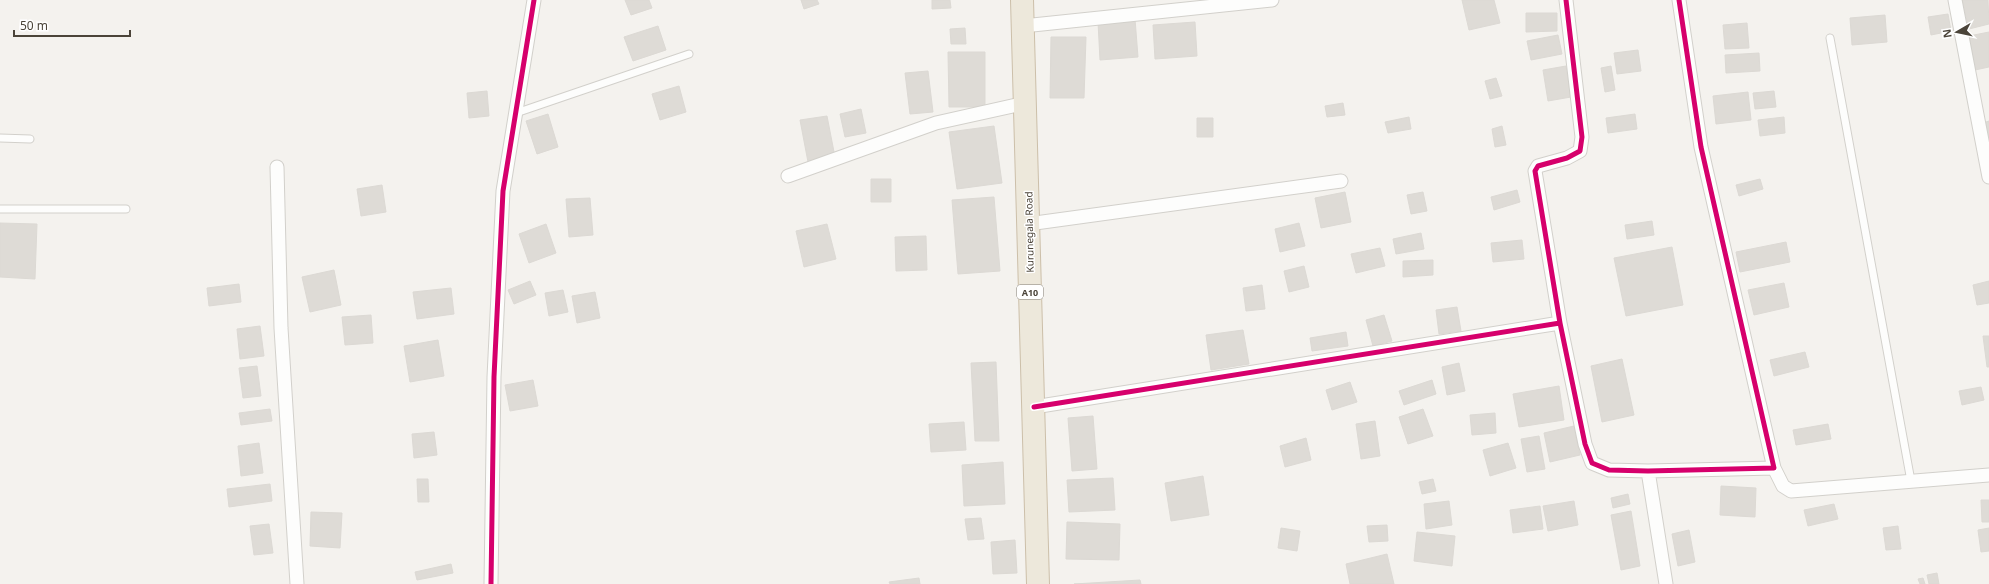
<svg xmlns="http://www.w3.org/2000/svg" width="1989" height="584" viewBox="0 0 1989 584" font-family="'Noto Sans',sans-serif">
	<style>
		.building { fill: #dedbd6; stroke: #dcd9d4 }
		.lines { fill: none; stroke-linecap: round; stroke-linejoin: round }
		.lane-casing { stroke: #d2d0cb; stroke-width: 9 }
		.street-casing { stroke: #d2d0cb; stroke-width: 15 }
		.highway-casing { stroke: #ccbfa9; stroke-width: 24 }
		.lane { stroke: #fdfdfc; stroke-width: 7 }
		.street { stroke: #fdfdfc; stroke-width: 13 }
		.highway { stroke: #ede8db; stroke-width: 22 }
		.cycleway-casing { stroke: #fff; stroke-width: 8 }
		.cycleway { stroke: #d6006c; stroke-width: 5 }
		.labels { text-anchor: middle; dominant-baseline: central; stroke-width: 3; stroke-linejoin: round; paint-order: stroke }
		.shield { fill: #fff; stroke: #817c74; stroke-width: 1 }
		.shield-label { font-size: 9px; font-weight: bold; fill: #4b4439 }
		.street-label { font-size: 10px; fill: #4b4439; stroke: #fff }
	</style>
	<rect width="100%" height="100%" fill="#f4f2ee"/>
	<!-- building -->
	<path class="building" d="M625 0H649L652 8 631 15Z
		M801 0H817L819 4 804 9Z
		M932 0H950L951 8 932 9Z
		M1462 0H1494L1500 23 1469 30Z
		M1962 0H1988L1989 24 1969 29Z
		M1526 13H1557V31L1526 32Z
		M1948 14 1951 31 1931 35 1928 17Z
		M1885 15 1887 42 1852 45 1850 18Z
		M1135 19 1138 57 1100 60 1098 22Z
		M1195 22 1197 56 1155 59 1153 25Z
		M1747 23 1749 48 1725 49 1723 25Z
		M658 26 666 50 633 61 624 37Z
		M965 28 966 44H951L950 29Z
		M1989 32V67L1975 70 1969 36Z
		M1558 35 1562 54 1531 60 1527 41Z
		M1051 37H1086L1084 98H1050Z
		M1638 50 1641 71 1617 74 1614 53Z
		M948 52H985V107H949Z
		M1759 53 1760 71 1726 73 1725 55Z
		M1566 66 1571 97 1548 101 1543 70Z
		M1611 66 1615 90 1605 92 1601 68Z
		M928 71 933 112 910 114 905 73Z
		M1496 78 1502 96 1490 99 1485 81Z
		M679 86 686 112 660 120 652 94Z
		M487 91 489 116 469 118 467 93Z
		M1774 91 1776 107 1755 109 1753 93Z
		M1748 92 1751 120 1716 124 1713 96Z
		M1343 103 1345 115 1327 117 1325 106Z
		M861 109 866 133 845 137 840 114Z
		M548 114 558 147 537 154 526 121Z
		M1635 114 1637 129 1608 133 1606 118Z
		M827 116 835 157 808 162 800 120Z
		M1409 117 1411 129 1388 133 1385 122Z
		M1784 117 1785 133 1760 136 1758 120Z
		M1197 118H1213V137H1197Z
		M1989 121V143L1986 122Z
		M994 126 1002 183 957 189 949 132Z
		M1502 126 1506 145 1495 147 1492 129Z
		M871 179H891V202H871Z
		M1760 179 1763 189 1739 196 1736 185Z
		M382 185 386 212 361 216 357 189Z
		M1517 190 1520 202 1494 210 1491 197Z
		M1345 192 1351 222 1321 228 1315 198Z
		M1423 192 1427 211 1411 214 1407 195Z
		M994 197 1000 271 958 274 952 200Z
		M590 198 593 235 569 237 566 199Z
		M1652 221 1654 235 1627 239 1625 225Z
		M0 223 37 224 35 279 0 277Z
		M1299 223 1305 246 1280 252 1275 229Z
		M546 224 556 253 529 263 519 234Z
		M827 224 836 259 804 267 796 231Z
		M1421 233 1424 249 1396 254 1393 239Z
		M926 236 927 270 896 271 895 237Z
		M1522 240 1524 259 1493 262 1491 243Z
		M1786 242 1790 262 1740 272 1736 252Z
		M1672 247 1683 305 1626 316 1614 258Z
		M1380 248 1385 266 1356 273 1351 254Z
		M1433 260V275L1403 277V261Z
		M1304 266 1309 287 1289 292 1284 271Z
		M334 270 341 305 310 312 302 277Z
		M530 281 536 295 514 304 508 290Z
		M1989 281V303L1977 305 1973 285Z
		M1784 283 1789 307 1754 315 1748 290Z
		M239 284 241 302 209 306 207 288Z
		M1262 285 1265 309 1246 311 1243 288Z
		M451 288 454 314 417 319 413 292Z
		M563 290 568 312 549 316 545 293Z
		M595 292 600 318 577 323 572 296Z
		M1457 307 1461 331 1439 334 1436 310Z
		M371 315 373 343 345 345 342 317Z
		M1384 315 1392 341 1373 346 1366 320Z
		M260 326 264 356 240 359 237 329Z
		M1243 330 1249 364 1211 370 1206 335Z
		M1346 332 1348 346 1312 351 1310 338Z
		M1983 336H1989V367H1987Z
		M438 340 444 376 410 382 404 346Z
		M1805 352 1809 367 1774 376 1770 360Z
		M1622 359 1634 415 1602 422 1591 366Z
		M996 362 999 441H975L971 363Z
		M1459 363 1465 391 1447 395 1442 367Z
		M257 366 261 396 243 398 239 368Z
		M533 380 538 406 510 411 505 385Z
		M1432 380 1436 394 1404 405 1399 391Z
		M1350 382 1357 402 1332 410 1326 390Z
		M1559 386 1564 420 1519 427 1513 394Z
		M1981 387 1984 400 1962 405 1959 391Z
		M270 409 272 421 241 425 239 413Z
		M1423 409 1433 436 1408 444 1399 417Z
		M1495 413 1496 433 1472 435 1470 415Z
		M1093 416 1097 469 1072 471 1068 418Z
		M1375 421 1380 456 1361 459 1356 424Z
		M964 422 966 450 931 452 929 424Z
		M1828 424 1831 439 1796 445 1793 430Z
		M1574 426 1580 455 1550 462 1544 433Z
		M434 432 437 455 414 458 412 434Z
		M1539 436 1545 469 1527 472 1521 439Z
		M1306 438 1311 460 1285 467 1280 446Z
		M259 443 263 473 241 476 238 446Z
		M1508 443 1516 468 1490 476 1483 450Z
		M1003 462 1005 504 964 506 962 465Z
		M1203 476 1209 515 1171 521 1165 483Z
		M1113 478 1115 510 1069 512 1067 480Z
		M417 479H428L429 502H418Z
		M1433 479 1436 491 1422 494 1419 482Z
		M270 484 272 501 229 507 227 489Z
		M1721 486 1756 488 1755 517 1720 515Z
		M1628 494 1630 504 1613 508 1611 498Z
		M1981 500H1989V522H1982Z
		M1449 501 1452 525 1426 529 1424 504Z
		M1574 501 1578 525 1548 531 1543 506Z
		M1834 504 1838 519 1808 526 1804 510Z
		M1540 506 1543 529 1513 533 1510 510Z
		M1631 511 1640 566 1621 570 1611 515Z
		M311 512 342 513 340 548 310 546Z
		M981 518 984 539 968 540 965 519Z
		M1067 522 1120 524 1119 560 1066 559Z
		M269 524 273 553 254 555 250 526Z
		M1387 525 1388 541 1369 542 1367 526Z
		M1898 526 1901 549 1886 550 1883 528Z
		M1281 528 1300 531 1297 551 1278 548Z
		M1989 528V551L1981 552 1978 530Z
		M1689 530 1695 562 1678 566 1672 534Z
		M1417 532 1455 536 1452 566 1414 561Z
		M1015 540 1017 573 993 574 991 542Z
		M1387 554 1394 584H1350L1346 564Z
		M451 564 453 573 417 580 415 572Z
		M1937 573 1939 584H1929L1927 575Z
		M919 578 920 584H890L889 582Z
		M1923 578 1925 584H1920L1918 579Z
		M1140 580 1141 584H1074Z"/>
	<g class="lines">
		<!-- lane casing -->
		<g class="lane-casing">
			<path id="lane" d="M1830 38 1911 481
				M516 113 689 54
				M0 138 30 139
				M0 209H126"/>
		</g>
		<!-- street casing -->
		<g class="street-casing">
			<path id="street" d="M1955 0 1989 177
				M1023 26 1272 0
				M277 167 281 328 297 584
				M788 176 936 123 1026 103
				M1028 224 1341 181
				M1560 323 1585 444 1592 463 1609 470 1648 471 1774 468 1701 147 1679 0
				M1034 407 1560 323 1535 171 1538 166 1567 158 1580 151 1582 137 1566 0
				M1774 468 1783 486 1791 491 1989 475
				M1648 471 1666 584
				M491 584 494 377 503 191 534 0"/>
		</g>
		<!-- highway casing -->
		<g class="highway-casing">
			<path id="highway" d="M1022 0 1038 584"/>
		</g>
		<!-- lane -->
		<use href="#lane" class="lane"/>
		<!-- street -->
		<use href="#street" class="street"/>
		<!-- highway -->
		<use href="#highway" class="highway"/>
		<!-- cycleway casing -->
		<g class="cycleway-casing">
			<path id="cycleway" d="M1560 323 1585 444 1592 463 1609 470 1648 471 1774 468 1701 147 1679 0
				M1034 407 1560 323 1535 171 1538 166 1567 158 1580 151 1582 137 1566 0
				M491 584 494 377 503 191 534 0"/>
		</g>
		<!-- cycleway -->
		<use href="#cycleway" class="cycleway"/>
	</g>
	<g class="labels">
		<!-- shield labels -->
		<rect class="shield" x="1017" y="285" width="26" height="14" rx="3"/>
		<g class="shield-label">
			<text x="1030" y="292">A10</text>
		</g>
		<!-- street labels -->
		<g class="street-label">
			<text transform="translate(1029 232) rotate(-91)">Kurunegala Road</text>
		</g>
	</g>
	<!-- north arrow -->
	<g transform="translate(1957 32) rotate(261)" stroke="#ffffff" stroke-width="3" paint-order="stroke">
	<path d="M0-3L7 15L0 10L-7 15Z" fill="#4b4439"/>
	<text y="-6" font-size="11" font-weight="bold" text-anchor="middle" fill="#4b4439">N</text>
	</g>
	<!-- scale -->
	<path d="M14 30v6h116v-6" fill="none" stroke="#4b4439" stroke-width="2"/>
	<text x="20" y="30" font-size="12" fill="#4b4439" stroke="#ffffff" stroke-width="3" paint-order="stroke">50 m</text>
</svg>
